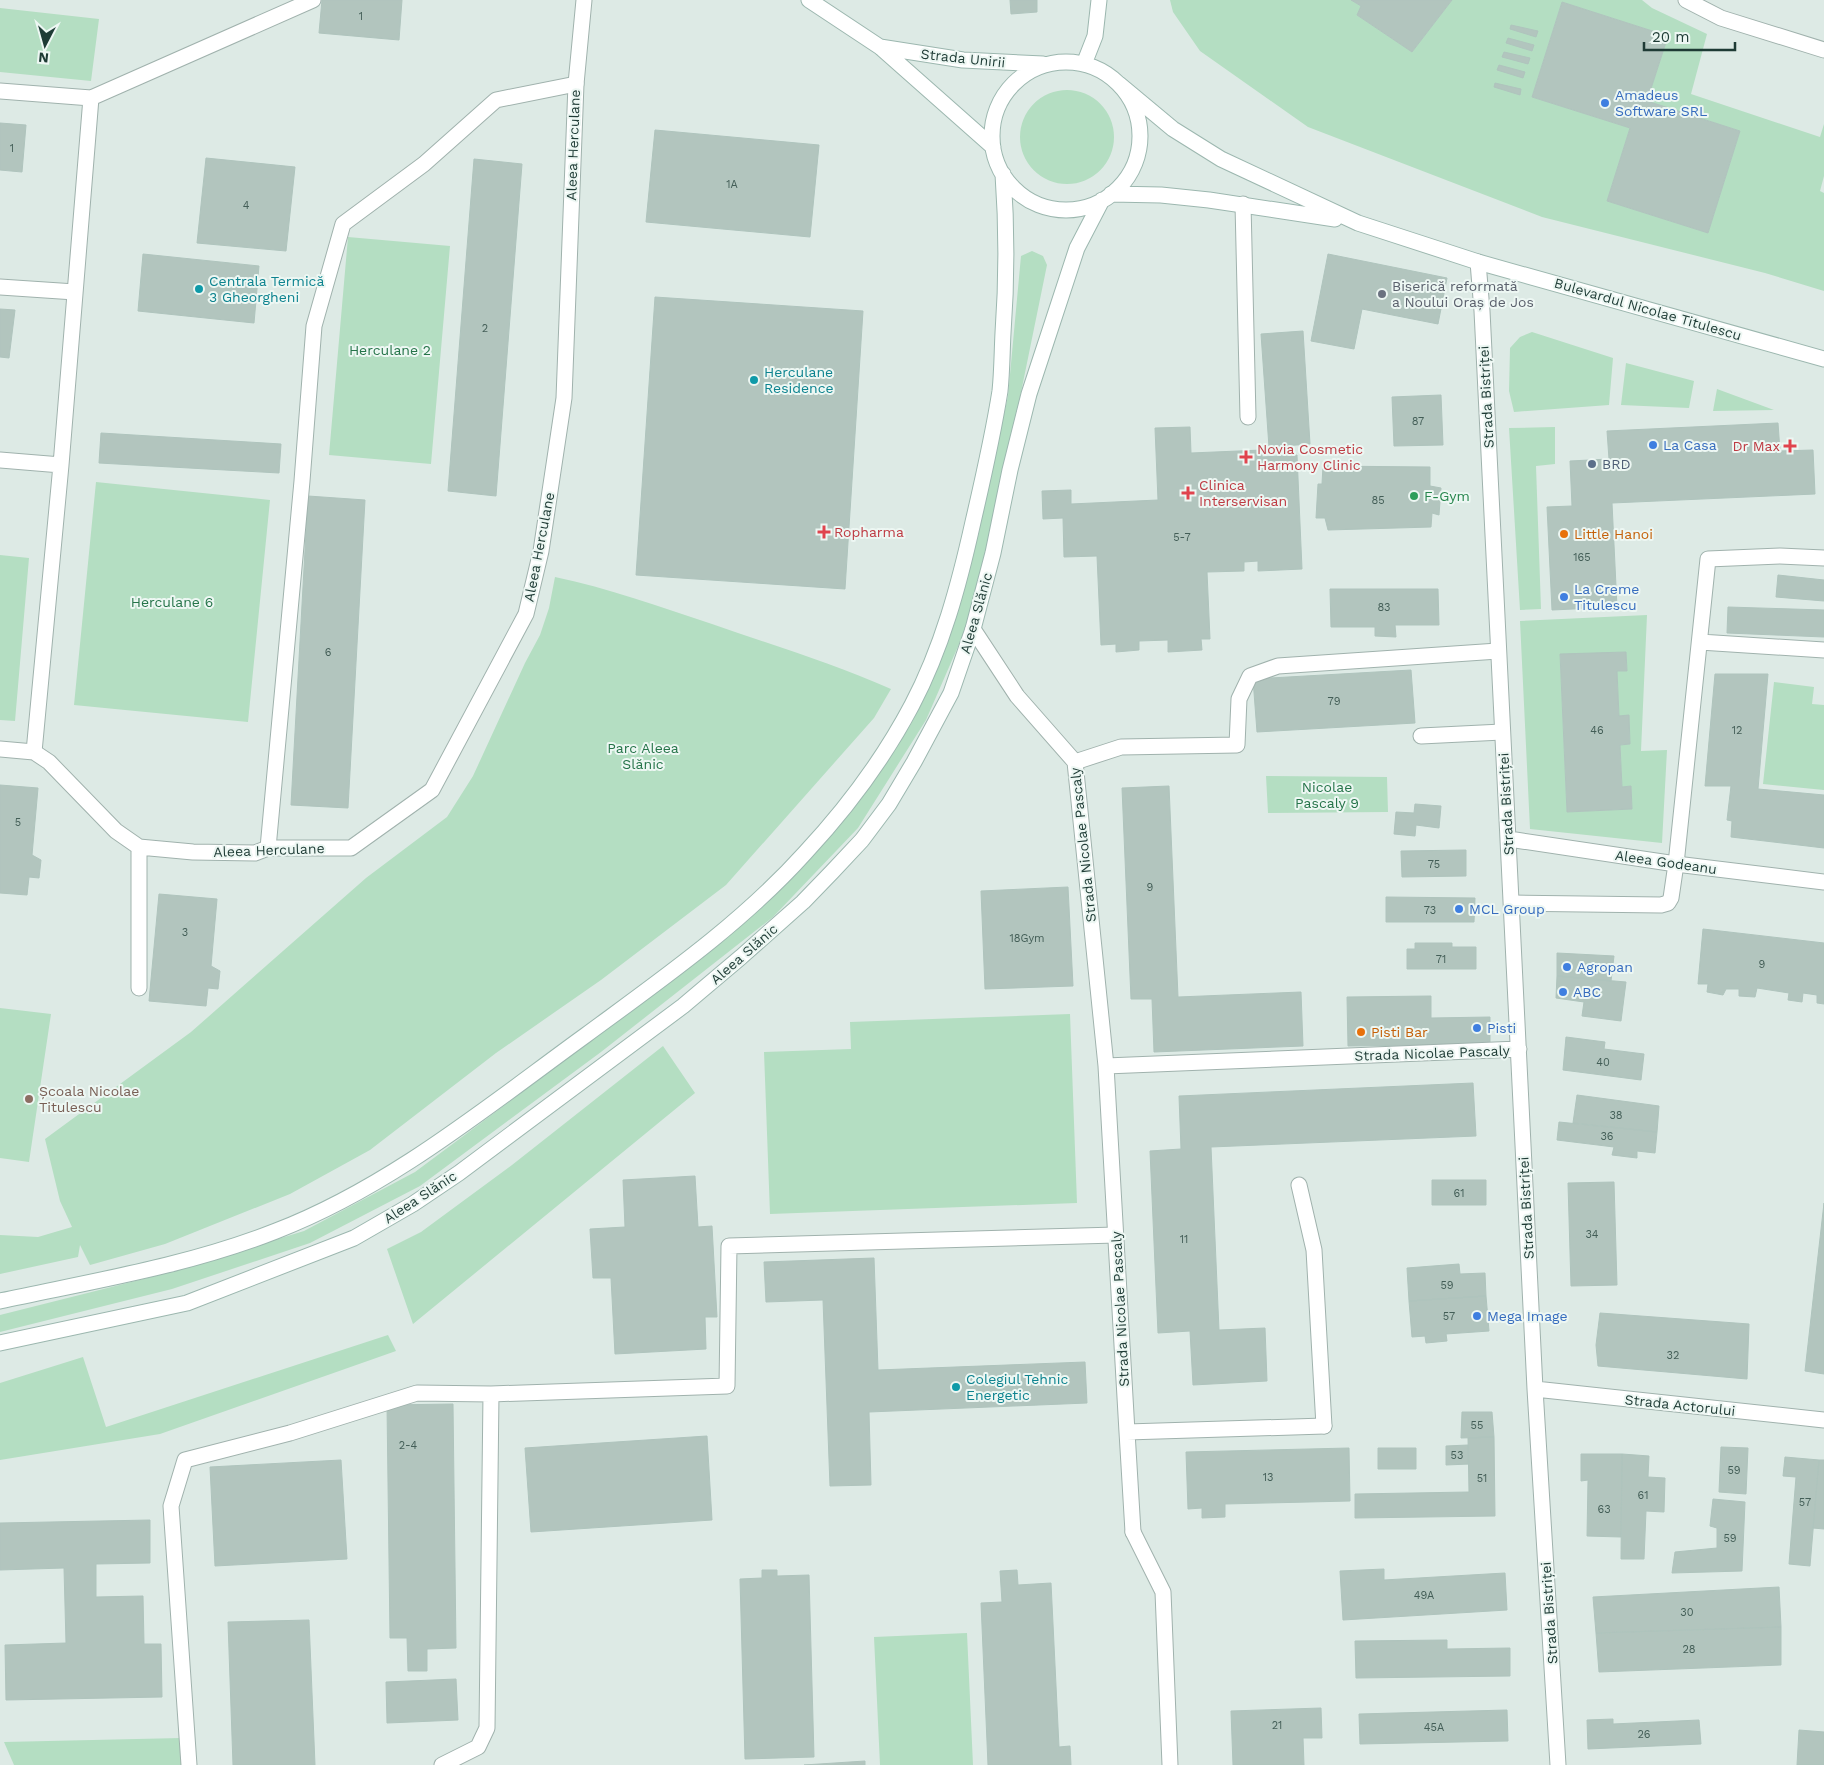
<svg xmlns="http://www.w3.org/2000/svg" width="1824" height="1765" viewBox="0 0 1824 1765" font-family="'Work Sans',sans-serif">
	<style>
		.green { fill: #b4dec2; fill-rule: evenodd }
		.building { fill: #b2c5be; stroke: #afc4bd }
		.lines { fill: none; stroke-linecap: round; stroke-linejoin: round }
		.lane-casing { stroke: #a0b2ad; stroke-width: 17 }
		.street-casing { stroke: #a0b2ad; stroke-width: 17 }
		.secondary-casing { stroke: #9cb7af; stroke-width: 17 }
		.lane { stroke: #fff; stroke-width: 15 }
		.street { stroke: #fff; stroke-width: 15 }
		.secondary { stroke: #fff; stroke-width: 15 }
		.shop-dot { fill: #3f7fe0; stroke: #edf7f3; stroke-width: 2 }
		.culture-dot { fill: #0f9aa8; stroke: #edf7f3; stroke-width: 2 }
		.worship-dot { fill: #6b7280; stroke: #edf7f3; stroke-width: 2 }
		.health-dot { fill: #e0444e; stroke: #edf7f3; stroke-width: 2 }
		.service-dot { fill: #5c6f8a; stroke: #edf7f3; stroke-width: 2 }
		.leisure-dot { fill: #2e9e5b; stroke: #edf7f3; stroke-width: 2 }
		.food-dot { fill: #e8710a; stroke: #edf7f3; stroke-width: 2 }
		.education-dot { fill: #8d6e63; stroke: #edf7f3; stroke-width: 2 }
		.labels { text-anchor: middle; dominant-baseline: central; stroke-width: 4; stroke-linejoin: round; paint-order: stroke }
		.number-label { font-size: 11px; fill: #435e57 }
		.street-label { font-size: 14px; fill: #1e3b35; stroke: #edf7f3 }
		.shop-label { font-size: 14px; fill: #366cbe; stroke: #edf7f3; text-anchor: start }
		.culture-label { font-size: 14px; fill: #0d838f; stroke: #edf7f3; text-anchor: start }
		.worship-label { font-size: 14px; fill: #5b616d; stroke: #edf7f3; text-anchor: start }
		.park-label { font-size: 14px; fill: #257449; stroke: #edf7f3 }
		.health-label { font-size: 14px; fill: #be3a42; stroke: #edf7f3; text-anchor: start }
		.service-label { font-size: 14px; fill: #4e5e75; stroke: #edf7f3; text-anchor: start }
		.leisure-label { font-size: 14px; fill: #27864d; stroke: #edf7f3; text-anchor: start }
		.food-label { font-size: 14px; fill: #c56008; stroke: #edf7f3; text-anchor: start }
		.education-label { font-size: 14px; fill: #785e54; stroke: #edf7f3; text-anchor: start }
	</style>
	<rect width="100%" height="100%" fill="#ddeae5"/>
	<!-- green -->
	<path class="green" d="M1170 0H1351L1361 6 1357 15 1412 52 1452 0H1642L1652 8 1707 34 1691 94 1820 137 1824 124V176L1820 191 1824 193V291L1765 273 1542 217 1308 127 1200 51 1173 12ZM1562 2 1668 36 1647 101 1740 131 1708 233 1607 201 1630 128 1532 97Z
		M0 8 99 19 91 81 0 72Z
		M1020 137a47 47 0 1 1 94 0a47 47 0 1 1-94 0Z
		M348 237 450 246 431 464 329 455Z
		M1032 251 1043 256 1047 265 991 539 963 635 926 720 858 828 773 917 601 1052 420 1186 310 1243 172 1289 0 1332V1315L167 1273 304 1231 415 1172 592 1040 763 906 844 820 913 716 952 629 978 536 1008 396 1021 256Z
		M1532 332 1613 358 1609 405 1514 412 1509 391 1510 348 1520 337Z
		M1626 363 1694 381 1689 408 1621 405Z
		M1717 389 1774 410 1713 411Z
		M1555 427V464L1536 466 1541 609 1520 610 1509 428Z
		M96 482 270 500 248 722 74 705Z
		M0 555 29 558 15 721 0 720Z
		M555 577C608 588 660 607 712 624 772 645 833 663 891 689L874 718 726 885 601 980 496 1053 370 1150 290 1194 165 1244 90 1265 80 1245 78 1257 0 1274V1235L38 1237 72 1227 60 1201 45 1139 191 1032 366 878 447 817 473 776 525 663 540 635 549 608Z
		M1647 615 1641 751 1667 750 1662 843 1530 829 1520 621ZM1626 652 1627 670 1617 671 1619 716H1629L1630 744 1620 745 1622 787 1631 786 1632 809 1567 812 1560 655Z
		M1774 682 1814 687 1812 704 1824 705V790L1763 784Z
		M1266 776 1387 777 1388 812 1268 813Z
		M0 1008 51 1014 29 1162 0 1158Z
		M1070 1014 1077 1203 770 1214 764 1052 851 1049 850 1022Z
		M663 1046 695 1093 413 1324 387 1249 421 1232 512 1165Z
		M388 1335 396 1351 160 1434 0 1460V1383L83 1357 106 1427Z
		M967 1633 973 1765H880L874 1637Z
		M181 1738 182 1765H14L4 1742Z"/>
	<!-- building -->
	<path class="building" d="M322 0H402L399 40 319 33Z
		M1010 0H1037V12L1011 14Z
		M1351 0H1452L1412 52 1357 15 1361 6Z
		M1562 2 1668 36 1647 101 1740 131 1708 233 1607 201 1630 128 1532 97Z
		M1511 25 1538 31 1536 37 1510 29Z
		M1508 38 1534 45 1532 51 1506 43Z
		M1504 52 1530 58 1528 64 1502 57Z
		M1499 65 1525 72 1523 78 1497 70Z
		M1495 83 1521 89 1520 95 1494 87Z
		M0 123 26 125 22 172 0 170Z
		M655 130 819 145 810 237 646 222Z
		M206 158 295 167 286 251 197 243Z
		M474 159 522 164 496 496 448 491Z
		M143 254 259 266 254 323 138 311Z
		M1328 254 1447 278 1438 324 1362 309 1354 349 1311 341Z
		M655 297 863 311 845 589 636 575Z
		M0 309 15 310 9 358 0 357Z
		M1303 331 1310 444 1269 447 1261 334Z
		M1441 395 1443 445 1394 446 1392 397Z
		M1778 423 1780 451 1813 450 1815 494 1612 503 1617 607 1552 610 1547 507 1572 506 1570 461 1609 459 1607 431Z
		M1190 427 1191 453 1262 450V457L1297 455 1302 569 1258 571V561L1244 562V571L1207 572 1210 639H1201L1202 650 1168 652V640L1139 641V650L1116 652V644L1101 645 1097 556 1064 557 1063 518 1043 519 1042 491 1071 490V504L1158 500 1155 428Z
		M101 433 281 444 279 473 99 463Z
		M1323 466 1430 467V486L1441 488 1439 515 1432 513 1431 527 1328 530 1325 518H1316L1318 484H1322Z
		M308 496 365 500 348 808 291 805Z
		M1778 575 1824 580V601L1776 597Z
		M1330 589H1438L1439 625H1395L1396 637 1375 636V627H1331Z
		M1728 607 1824 610V637L1727 633Z
		M1626 652 1627 671H1617L1619 716 1629 715 1630 744 1620 745 1622 787 1631 786 1632 809 1567 812 1560 654Z
		M1411 670 1415 723 1257 732 1253 679Z
		M1715 674H1768L1758 789 1824 795V848L1731 837 1732 821 1727 820 1731 786H1705Z
		M0 785 38 788 32 855 41 860 39 878 29 877 27 895 0 893Z
		M1169 786 1178 997 1301 992 1303 1046 1154 1052 1152 999H1131L1122 788Z
		M1415 804 1441 806 1439 828 1416 825 1415 836 1394 834 1396 812 1414 813Z
		M1466 850V876L1402 877 1401 851Z
		M1068 887 1073 986 985 989 981 891Z
		M159 894 217 899 211 966 220 971 218 989 208 988 206 1006 149 1001Z
		M1386 897 1475 898 1474 922H1386Z
		M1703 929 1824 943V1004L1817 1003V995L1803 993 1802 1002 1788 1000 1789 993 1757 988 1755 997 1739 996V989H1726L1723 995 1707 992 1708 984H1698Z
		M1415 943H1452V947H1476V969H1407V949H1415Z
		M1557 953 1614 956 1611 981 1557 976Z
		M1557 976 1626 982 1621 1021 1582 1016 1584 1002 1556 998Z
		M1431 996V1018L1490 1017V1044L1348 1046 1347 997Z
		M1566 1037 1605 1042 1604 1049 1644 1054 1641 1080 1563 1070Z
		M1473 1083 1476 1136 1211 1147 1219 1330 1265 1328 1267 1381 1193 1385 1190 1331 1158 1333 1150 1151 1181 1149 1179 1096Z
		M1577 1095 1659 1106 1657 1132 1573 1123Z
		M1559 1122 1657 1132 1655 1153 1637 1151V1158L1612 1155 1614 1147 1557 1140Z
		M695 1176 698 1227 712 1226 717 1317H705L706 1349 615 1354 611 1278H593L590 1229 625 1227 623 1180Z
		M1432 1180H1486V1205H1432Z
		M1614 1182 1617 1285 1571 1286 1568 1183Z
		M1824 1203V1374L1805 1371Z
		M874 1258 878 1370 1085 1362 1087 1403 869 1412 871 1485 830 1486 823 1300 766 1302 764 1262Z
		M1459 1264 1460 1274 1485 1273 1486 1296 1409 1301 1407 1268Z
		M1486 1296 1489 1331 1446 1334 1447 1341 1426 1343 1425 1336 1412 1337 1409 1301Z
		M1600 1313 1749 1324 1747 1379 1598 1366 1596 1345Z
		M453 1404 456 1648 427 1649V1671H408L407 1638H390L387 1405Z
		M1462 1412H1492L1494 1437 1461 1438Z
		M707 1436 712 1520 531 1532 525 1448Z
		M1494 1437 1495 1516 1355 1518V1494L1469 1492 1468 1438Z
		M1468 1445 1469 1464 1446 1465V1446Z
		M1721 1447 1748 1448 1746 1494 1719 1492Z
		M1349 1448 1350 1501 1225 1504V1517L1202 1518V1508L1188 1509 1186 1452Z
		M1378 1448H1416V1469H1378Z
		M1581 1454H1622L1621 1537 1587 1536 1588 1480 1581 1481Z
		M1622 1454 1649 1456 1648 1477 1665 1478 1664 1512 1646 1511 1644 1559H1621Z
		M1785 1457 1819 1460 1810 1566 1789 1564 1796 1477 1783 1476Z
		M341 1460 347 1559 215 1566 210 1467Z
		M1819 1460H1824V1529L1813 1528Z
		M1713 1499 1745 1502 1742 1571 1672 1573 1675 1552 1717 1548V1528L1710 1526Z
		M150 1520V1563L96 1564V1597L143 1596 144 1644H161L162 1697 6 1700 5 1645 66 1643 64 1568 0 1570V1523Z
		M1384 1569V1580L1505 1573 1507 1610 1343 1620 1340 1571Z
		M762 1570H777V1576L809 1575 814 1757 745 1759 740 1579 762 1578Z
		M1017 1570 1018 1585 1051 1583 1059 1747 1070 1746 1071 1765H988L981 1603 1002 1602 1000 1571Z
		M1779 1587 1781 1627 1596 1633 1593 1597Z
		M309 1620 315 1765H233L228 1622Z
		M1781 1627V1665L1599 1672 1596 1633Z
		M1447 1640V1649L1510 1648V1676L1356 1678 1355 1641Z
		M456 1679 458 1720 387 1723 386 1682Z
		M1321 1708 1322 1738H1303L1304 1765H1233L1231 1711Z
		M1507 1710 1508 1741 1360 1744 1359 1714Z
		M1613 1719V1724L1699 1720 1701 1744 1588 1749 1587 1720Z
		M1799 1730 1824 1732V1765H1797Z
		M865 1761V1765H804Z"/>
	<g class="lines">
		<!-- lane casing -->
		<g class="lane-casing">
			<path id="lane" d="M0 91 91 98 313 0
				M1243 204 1248 417
				M0 287 75 292
				M0 460 61 465
				M1700 642 1824 650
				M1421 736 1502 732
				M34 752 61 465 91 98
				M1075 762 1121 747 1237 745 1239 699 1250 676 1278 666 1498 651
				M268 848 302 481 314 326 343 224 424 164 496 100 576 84
				M1512 903 1661 905 1668 903 1671 898 1676 864 1708 559 1780 556 1824 558
				M1299 1185 1314 1250 1324 1426
				M1133 1532 1163 1592 1170 1765
				M189 1765 171 1506 185 1460 290 1433 417 1393 491 1394 727 1386 729 1246 1116 1235
				M442 1765 478 1747 487 1728 491 1394"/>
		</g>
		<!-- street casing -->
		<g class="street-casing">
			<path id="street" d="M1686 0 1721 18 1824 50
				M1478 262 1482 311 1535 1389 1558 1765
				M973 629 1017 696 1075 762 1106 1066 1127 1432 1324 1426
				M0 749 34 752 49 762 116 831 139 847 193 852 255 853 268 848H351L432 790 526 614 541 551 564 398 576 84 584 0
				M1509 839 1676 864 1824 882
				M139 988V847
				M1106 1066 1519 1049
				M1535 1389 1824 1420
				M1127 1432 1133 1532"/>
		</g>
		<!-- secondary casing -->
		<g class="secondary-casing">
			<path id="secondary" d="M809 0 880 47 993 147
				M880 47 963 60 1043 64
				M992 136a74 74 0 1 1 148 0a74 74 0 1 1-148 0Z
				M1084 64 1095 36 1099 0
				M1119 84 1173 129 1221 159 1358 223 1478 262 1824 359
				M1111 194 1161 195 1209 200 1335 219
				M0 1301C93 1281 187 1266 276 1231 390 1187 488 1106 586 1035 662 979 741 924 805 853 846 809 884 758 912 705 942 648 959 585 973 522 983 479 993 435 1000 391 1002 372 1002 352 1003 333 1007 278 1007 229 1003 174
				M0 1343 187 1303 354 1238 413 1204 459 1173 683 1006 741 957 803 902 832 872 862 840 889 804 914 762 951 693 973 629 993 553 1010 470 1029 394 1077 248 1102 200"/>
		</g>
		<!-- lane -->
		<use href="#lane" class="lane"/>
		<!-- street -->
		<use href="#street" class="street"/>
		<!-- secondary -->
		<use href="#secondary" class="secondary"/>
	</g>
	<!-- markers -->
	<g class="shop-dot">
		<circle cx="1605" cy="103" r="5"/>
		<circle cx="1653" cy="445" r="5"/>
		<circle cx="1564" cy="597" r="5"/>
		<circle cx="1459" cy="909" r="5"/>
		<circle cx="1567" cy="967" r="5"/>
		<circle cx="1563" cy="992" r="5"/>
		<circle cx="1477" cy="1028" r="5"/>
		<circle cx="1477" cy="1316" r="5"/>
	</g>
	<g class="culture-dot">
		<circle cx="199" cy="289" r="5"/>
		<circle cx="754" cy="380" r="5"/>
		<circle cx="956" cy="1387" r="5"/>
	</g>
	<circle class="worship-dot" cx="1382" cy="294" r="5"/>
	<g class="health-dot">
		<path d="M1787.5 438.5h5v5h5v5h-5v5h-5v-5h-5v-5h5z"/>
		<path d="M1243.5 449.5h5v5h5v5h-5v5h-5v-5h-5v-5h5z"/>
		<path d="M1185.5 485.5h5v5h5v5h-5v5h-5v-5h-5v-5h5z"/>
		<path d="M821.5 524.5h5v5h5v5h-5v5h-5v-5h-5v-5h5z"/>
	</g>
	<circle class="service-dot" cx="1592" cy="464" r="5"/>
	<circle class="leisure-dot" cx="1414" cy="496" r="5"/>
	<g class="food-dot">
		<circle cx="1564" cy="534" r="5"/>
		<circle cx="1361" cy="1032" r="5"/>
	</g>
	<circle class="education-dot" cx="29" cy="1099" r="5"/>
	<g class="labels">
		<!-- number labels -->
		<g class="number-label">
			<text x="361" y="16">1</text>
			<text x="12" y="148">1</text>
			<text x="732" y="184">1A</text>
			<text x="246" y="205">4</text>
			<text x="485" y="328">2</text>
			<text x="1418" y="421">87</text>
			<text x="1378" y="500">85</text>
			<text x="1182" y="537">5-7</text>
			<text x="1582" y="557">165</text>
			<text x="1384" y="607">83</text>
			<text x="328" y="652">6</text>
			<text x="1334" y="701">79</text>
			<text x="1597" y="730">46</text>
			<text x="1737" y="730">12</text>
			<text x="18" y="822">5</text>
			<text x="1434" y="864">75</text>
			<text x="1150" y="887">9</text>
			<text x="1430" y="910">73</text>
			<text x="185" y="932">3</text>
			<text x="1027" y="938">18Gym</text>
			<text x="1441" y="959">71</text>
			<text x="1762" y="964">9</text>
			<text x="1603" y="1062">40</text>
			<text x="1616" y="1115">38</text>
			<text x="1607" y="1136">36</text>
			<text x="1459" y="1193">61</text>
			<text x="1592" y="1234">34</text>
			<text x="1184" y="1239">11</text>
			<text x="1447" y="1285">59</text>
			<text x="1449" y="1316">57</text>
			<text x="1673" y="1355">32</text>
			<text x="1477" y="1425">55</text>
			<text x="408" y="1445">2-4</text>
			<text x="1457" y="1455">53</text>
			<text x="1734" y="1470">59</text>
			<text x="1268" y="1477">13</text>
			<text x="1482" y="1478">51</text>
			<text x="1643" y="1495">61</text>
			<text x="1805" y="1502">57</text>
			<text x="1604" y="1509">63</text>
			<text x="1730" y="1538">59</text>
			<text x="1424" y="1595">49A</text>
			<text x="1687" y="1612">30</text>
			<text x="1689" y="1649">28</text>
			<text x="1277" y="1725">21</text>
			<text x="1434" y="1727">45A</text>
			<text x="1644" y="1734">26</text>
		</g>
		<!-- street labels -->
		<g class="street-label">
			<text transform="translate(963 58) rotate(6)">Strada Unirii</text>
			<text transform="translate(573 145) rotate(-88)">Aleea Herculane</text>
			<text transform="translate(1648 309) rotate(16)">Bulevardul Nicolae Titulescu</text>
			<text transform="translate(1486 397) rotate(-93)">Strada Bistriței</text>
			<text transform="translate(539 547) rotate(-79)">Aleea Herculane</text>
			<text transform="translate(976 613) rotate(-74)">Aleea Slănic</text>
			<text transform="translate(1506 804) rotate(-93)">Strada Bistriței</text>
			<text transform="translate(1083 845) rotate(-96)">Strada Nicolae Pascaly</text>
			<text transform="translate(269 850) rotate(-2)">Aleea Herculane</text>
			<text transform="translate(1666 862) rotate(8)">Aleea Godeanu</text>
			<text transform="translate(744 954) rotate(-41)">Aleea Slănic</text>
			<text transform="translate(1432 1053) rotate(-2)">Strada Nicolae Pascaly</text>
			<text transform="translate(420 1197) rotate(-33)">Aleea Slănic</text>
			<text transform="translate(1526 1208) rotate(-93)">Strada Bistriței</text>
			<text transform="translate(1120 1309) rotate(-93)">Strada Nicolae Pascaly</text>
			<text transform="translate(1680 1405) rotate(6)">Strada Actorului</text>
			<text transform="translate(1549 1613) rotate(-94)">Strada Bistriței</text>
		</g>
		<!-- shop labels -->
		<g class="shop-label">
			<text x="1615" y="95">Amadeus<tspan x="1615" dy="16">Software SRL</tspan></text>
			<text x="1663" y="445">La Casa</text>
			<text x="1574" y="589">La Creme<tspan x="1574" dy="16">Titulescu</tspan></text>
			<text x="1469" y="909">MCL Group</text>
			<text x="1577" y="967">Agropan</text>
			<text x="1573" y="992">ABC</text>
			<text x="1487" y="1028">Pisti</text>
			<text x="1487" y="1316">Mega Image</text>
		</g>
		<!-- culture labels -->
		<g class="culture-label">
			<text x="209" y="281">Centrala Termică<tspan x="209" dy="16">3 Gheorgheni</tspan></text>
			<text x="764" y="372">Herculane<tspan x="764" dy="16">Residence</tspan></text>
			<text x="966" y="1379">Colegiul Tehnic<tspan x="966" dy="16">Energetic</tspan></text>
		</g>
		<!-- worship labels -->
		<g class="worship-label">
			<text x="1392" y="286">Biserică reformată<tspan x="1392" dy="16">a Noului Oraș de Jos</tspan></text>
		</g>
		<!-- park labels -->
		<g class="park-label">
			<text x="390" y="350">Herculane 2</text>
			<text x="172" y="602">Herculane 6</text>
			<text x="643" y="748">Parc Aleea<tspan x="643" dy="16">Slănic</tspan></text>
			<text x="1327" y="787">Nicolae<tspan x="1327" dy="16">Pascaly 9</tspan></text>
		</g>
		<!-- health labels -->
		<g class="health-label">
			<text x="1780" y="446" text-anchor="end">Dr Max</text>
			<text x="1257" y="449">Novia Cosmetic<tspan x="1257" dy="16">Harmony Clinic</tspan></text>
			<text x="1199" y="485">Clinica<tspan x="1199" dy="16">Interservisan</tspan></text>
			<text x="834" y="532">Ropharma</text>
		</g>
		<!-- service labels -->
		<g class="service-label">
			<text x="1602" y="464">BRD</text>
		</g>
		<!-- leisure labels -->
		<g class="leisure-label">
			<text x="1424" y="496">F-Gym</text>
		</g>
		<!-- food labels -->
		<g class="food-label">
			<text x="1574" y="534">Little Hanoi</text>
			<text x="1371" y="1032">Pisti Bar</text>
		</g>
		<!-- education labels -->
		<g class="education-label">
			<text x="39" y="1091">Școala Nicolae<tspan x="39" dy="16">Titulescu</tspan></text>
		</g>
	</g>
	<!-- north arrow -->
	<g transform="translate(45 45) rotate(186)" stroke="#edf7f3" stroke-width="4" paint-order="stroke">
	<path d="M0-4L9 19L0 12L-9 19Z" fill="#1e3b35"/>
	<text y="-8" font-size="14" font-weight="bold" text-anchor="middle" fill="#1e3b35">N</text>
	</g>
	<!-- scale -->
	<path d="M1644 42v8h91v-8" fill="none" stroke="#1e3b35" stroke-width="2.5"/>
	<text x="1652" y="42" font-size="15" fill="#1e3b35" stroke="#edf7f3" stroke-width="4" paint-order="stroke">20 m</text>
</svg>
